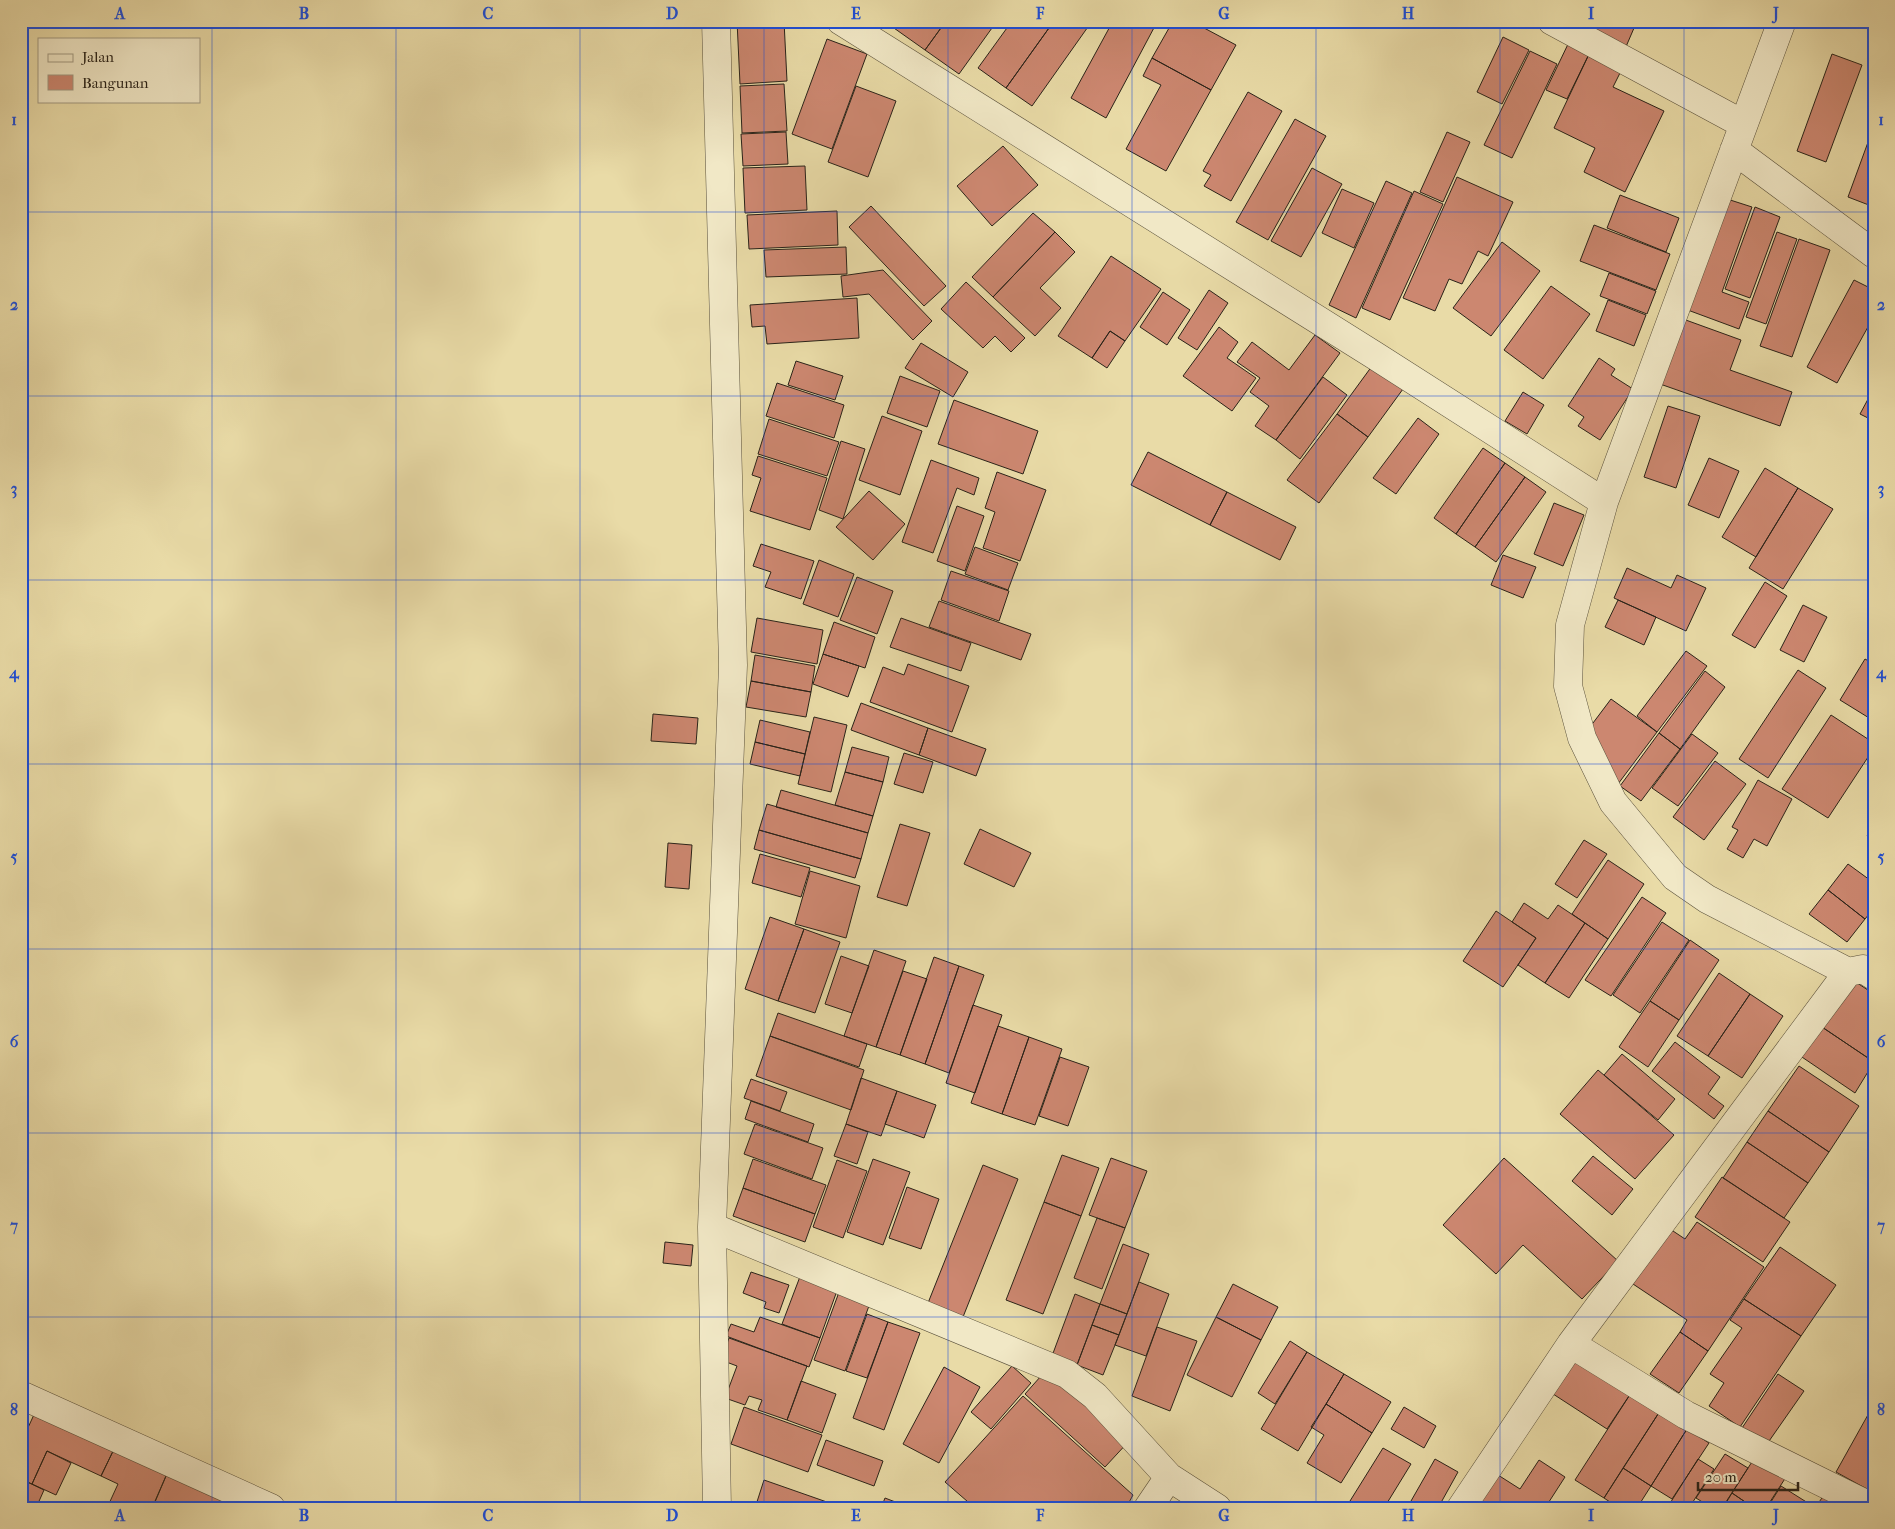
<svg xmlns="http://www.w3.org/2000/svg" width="1895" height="1529" viewBox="0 0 1895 1529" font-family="'IM FELL French Canon',serif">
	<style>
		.building { fill: #cc8770; stroke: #2a2319 }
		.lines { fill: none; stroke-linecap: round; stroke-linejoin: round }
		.minor-casing { stroke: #5a513c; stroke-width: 29 }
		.minor { stroke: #f1e8c6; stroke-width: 28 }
		.grid { fill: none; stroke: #1d4ed8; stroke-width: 1; stroke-opacity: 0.55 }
		.neatline { fill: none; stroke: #1d4ed8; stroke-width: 2 }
		.grid-label { font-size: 16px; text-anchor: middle; font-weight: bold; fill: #1d4ed8 }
	</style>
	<rect width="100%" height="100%" fill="#e9dba7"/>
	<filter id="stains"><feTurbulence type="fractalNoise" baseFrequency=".004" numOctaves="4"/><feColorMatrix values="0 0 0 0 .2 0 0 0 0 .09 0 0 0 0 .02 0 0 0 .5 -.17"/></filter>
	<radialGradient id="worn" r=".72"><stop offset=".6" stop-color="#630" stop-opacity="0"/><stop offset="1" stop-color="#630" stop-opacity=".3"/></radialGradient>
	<!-- building -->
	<path class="building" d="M737 21H784L787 81 740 84Z
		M884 21H946L925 50Z
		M946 21H997L959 74 925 50Z
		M1012 21H1054L1006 88 978 68Z
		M1054 21H1087L1090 24 1032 106 1006 88Z
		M1113 21H1150L1156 24 1106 118 1071 98Z
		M1173 21H1191L1236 45 1211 90 1152 58Z
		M1593 21H1637L1625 49 1588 32Z
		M1503 37 1529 50 1502 104 1477 92Z
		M827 39 867 54 832 149 792 134Z
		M1570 40 1591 50 1567 99 1546 90Z
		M1591 50 1624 65 1613 87 1664 111 1625 192 1584 172 1595 148 1554 128Z
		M1530 51 1557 64 1512 158 1484 145Z
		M1832 54 1862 65 1826 162 1797 151Z
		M1152 58 1211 90 1166 171 1126 149 1161 85 1143 76Z
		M784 84 787 131 742 133 740 86Z
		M856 86 896 101 868 177 828 162Z
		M1248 92 1282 111 1231 201 1204 186 1211 175 1203 171Z
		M1295 119 1326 136 1268 240 1236 222Z
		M786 132 788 164 743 166 741 134Z
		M1447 132 1470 142 1443 202 1420 192Z
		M1871 134 1874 135V207L1848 197Z
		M1003 146 1038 185 992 226 957 186Z
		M805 166 807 210 745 213 743 168Z
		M1312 168 1342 184 1301 257 1271 241Z
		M1457 177 1513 202 1488 256 1478 251 1462 284 1449 279 1435 311 1403 298Z
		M1386 181 1412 193 1356 318 1329 305Z
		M1342 189 1374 203 1354 248 1322 233Z
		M1414 191 1443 204 1390 320 1362 308Z
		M1620 195 1679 218 1666 252 1607 228Z
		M1724 198 1752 207 1722 292 1749 302 1739 329 1685 309Z
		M871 206 946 286 924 306 849 227Z
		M1755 207 1780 217 1750 298 1725 289Z
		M837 211 838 245 749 249 747 215Z
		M1033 213 1055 232 993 297 972 277Z
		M1594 225 1670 254 1656 290 1580 261Z
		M1055 232 1075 252 1040 288 1061 308 1035 336 993 297Z
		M1777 232 1797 239 1766 324 1746 317Z
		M1799 239 1830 250 1792 357 1760 346Z
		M1502 242 1540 271 1491 336 1453 308Z
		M846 247 847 274 766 277 764 250Z
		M1111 256 1161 289 1125 341 1110 331 1092 358 1058 336Z
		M883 270 932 321 913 340 869 294 843 297 841 276Z
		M1609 273 1656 291 1647 314 1600 296Z
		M1854 280 1874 290V316L1837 383 1807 367Z
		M966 282 1025 338 1011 352 995 336 983 348 941 309Z
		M1551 286 1590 314 1543 379 1504 350Z
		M1209 290 1228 303 1197 350 1178 338Z
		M1163 292 1190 310 1167 345 1140 327Z
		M857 298 859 338 767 344 765 326 752 327 750 305Z
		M1608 300 1646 315 1634 346 1596 331Z
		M1683 319 1741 340 1730 370 1792 392 1780 426 1660 384Z
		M1219 327 1238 342 1227 358 1256 378 1232 411 1183 376Z
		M1110 331 1125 341 1107 368 1092 358Z
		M1315 335 1340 353 1276 440 1255 426 1269 406 1250 392 1260 378 1237 362 1252 342 1289 370Z
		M921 343 968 372 953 397 905 368Z
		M1599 358 1615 369 1611 375 1633 389 1600 440 1578 426 1584 417 1568 406Z
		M796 361 843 376 835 400 788 385Z
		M1372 366 1403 389 1368 437 1337 414Z
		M900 376 940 391 927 427 887 413Z
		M1323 377 1347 395 1300 459 1276 440Z
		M777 383 844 405 834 438 766 416Z
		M1874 388V421L1860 414Z
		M1523 392 1544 405 1527 434 1505 421Z
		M954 400 1038 431 1023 474 938 444Z
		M1668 406 1700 416 1676 488 1644 477Z
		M1337 414 1368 437 1319 503 1287 480Z
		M882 416 922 431 900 495 859 480Z
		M1418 418 1439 434 1396 494 1373 478Z
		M769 419 839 442 827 476 758 454Z
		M841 441 865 449 843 519 819 510Z
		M1483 448 1505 463 1456 534 1434 518Z
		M1148 452 1227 492 1210 525 1131 485Z
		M758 456 827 478 810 530 750 511 761 478 752 475Z
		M1709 458 1739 471 1719 518 1688 505Z
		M931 460 979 478 974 495 957 488 933 553 902 542Z
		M1505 463 1525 477 1475 547 1456 534Z
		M1765 468 1798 488 1756 557 1722 537Z
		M997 472 1046 490 1020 561 983 548 995 512 985 508Z
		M1525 477 1546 492 1496 562 1475 547Z
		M1798 488 1833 509 1783 589 1749 568Z
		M869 491 905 524 873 560 836 527Z
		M1227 492 1296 527 1280 560 1210 525Z
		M1554 503 1584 515 1563 566 1534 554Z
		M957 506 984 516 965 571 937 561Z
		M761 544 814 561 801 599 765 587 771 572 753 566Z
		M975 547 1018 563 1008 590 965 574Z
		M1503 555 1536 567 1523 598 1491 585Z
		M819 560 854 574 838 617 803 604Z
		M1627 568 1671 588 1677 575 1706 588 1686 631 1614 598Z
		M951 571 1009 591 999 621 941 600Z
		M857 577 893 591 877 634 840 620Z
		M1765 582 1787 596 1755 648 1732 635Z
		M1618 600 1656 617 1644 645 1605 627Z
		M939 601 1031 634 1021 660 929 627Z
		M1803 605 1827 617 1804 662 1780 650Z
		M757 618 823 630 817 664 751 652Z
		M901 618 971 643 961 671 890 647Z
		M834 622 875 637 865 668 823 654Z
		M1686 651 1707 666 1657 732 1637 716Z
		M823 654 859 666 848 697 813 684Z
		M755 655 815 666 811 692 751 681Z
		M1865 659 1874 664V721L1840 700Z
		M908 664 969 686 952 732 870 702 883 667 904 675Z
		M1798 670 1826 688 1768 778 1739 759Z
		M1705 671 1725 687 1680 749 1659 733Z
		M751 681 811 692 806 717 746 707Z
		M1611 699 1657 732 1618 784 1587 731Z
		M861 703 928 728 919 755 851 730Z
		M653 714 698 718 696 744 651 741Z
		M1831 715 1874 743V748L1828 818 1782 789Z
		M814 717 847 725 831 792 798 784Z
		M760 720 810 732 805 754 755 742Z
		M928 728 986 749 976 776 919 755Z
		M1659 733 1680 749 1641 801 1620 786Z
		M1692 734 1718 753 1678 806 1652 788Z
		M755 742 805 754 800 776 750 764Z
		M852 747 889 757 883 782 845 772Z
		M904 753 933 762 923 793 894 784Z
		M1715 761 1746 784 1704 840 1673 817Z
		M845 772 883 782 873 816 835 805Z
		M1758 780 1792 799 1767 846 1754 839 1743 858 1727 849 1738 830 1732 827Z
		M781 790 873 816 868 833 776 807Z
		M767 804 868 833 861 859 759 830Z
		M900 824 930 833 907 906 877 897Z
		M1874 826V841L1867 836Z
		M980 829 1031 853 1014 887 964 864Z
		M759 830 861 859 855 878 754 849Z
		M1584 840 1607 854 1577 898 1555 884Z
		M668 843 692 845 689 889 665 887Z
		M760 854 810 868 801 897 752 883Z
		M1608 860 1644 884 1608 939 1572 914Z
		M1848 864 1874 883V908L1865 919 1828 890Z
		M810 871 860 886 846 938 795 924Z
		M1828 890 1865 919 1847 942 1809 914Z
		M1642 897 1666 913 1611 996 1585 980Z
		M1524 903 1548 919 1558 905 1585 923 1545 983 1518 965 1536 938 1512 922Z
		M1496 911 1536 938 1503 987 1463 961Z
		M770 917 804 929 778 1001 745 989Z
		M1662 922 1689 940 1640 1013 1613 995Z
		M1585 923 1608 939 1569 998 1545 983Z
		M804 929 840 942 815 1013 778 1001Z
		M1690 940 1719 960 1679 1020 1650 1001Z
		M874 950 906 961 876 1047 844 1036Z
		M841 956 869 966 852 1013 825 1004Z
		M934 957 959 966 925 1064 900 1055Z
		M959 966 984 975 949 1073 925 1064Z
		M903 971 927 979 900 1055 876 1047Z
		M1719 973 1750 994 1708 1056 1677 1036Z
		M1848 977 1874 994V1062L1816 1023Z
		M1750 994 1783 1016 1742 1078 1708 1056Z
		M1650 1001 1679 1020 1648 1067 1619 1047Z
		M973 1005 1002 1015 975 1093 946 1083Z
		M778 1013 867 1044 859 1067 770 1036Z
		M1816 1023 1874 1062 1855 1093 1796 1053Z
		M998 1026 1029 1037 1002 1114 971 1103Z
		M770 1036 864 1070 851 1110 756 1076Z
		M1029 1037 1062 1049 1035 1125 1002 1114Z
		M1675 1042 1720 1077 1708 1094 1724 1106 1714 1119 1652 1071Z
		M1622 1054 1675 1099 1658 1120 1604 1075Z
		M1060 1057 1089 1067 1068 1126 1039 1116Z
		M1799 1066 1859 1106 1829 1152 1768 1111Z
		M1598 1070 1674 1135 1635 1179 1560 1114Z
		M861 1078 897 1091 881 1136 846 1124Z
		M751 1079 787 1092 780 1111 744 1098Z
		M897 1091 936 1105 924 1138 885 1124Z
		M751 1101 814 1124 808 1142 745 1119Z
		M1768 1111 1829 1152 1808 1183 1747 1142Z
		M755 1124 823 1148 812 1179 744 1154Z
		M846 1124 868 1132 857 1164 834 1156Z
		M1747 1142 1808 1183 1784 1218 1723 1178Z
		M1062 1155 1099 1168 1081 1216 1044 1202Z
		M1593 1156 1633 1189 1612 1215 1572 1181Z
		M1111 1158 1147 1171 1125 1228 1089 1215Z
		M1504 1158 1618 1261 1582 1299 1523 1245 1496 1274 1443 1225Z
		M753 1159 826 1185 815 1214 743 1188Z
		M873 1159 910 1172 883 1245 847 1232Z
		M837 1160 867 1171 843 1238 813 1227Z
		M983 1165 1018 1179 963 1317 928 1303Z
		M1722 1177 1790 1222 1763 1262 1695 1217Z
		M907 1187 939 1199 921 1249 889 1238Z
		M743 1188 815 1214 805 1242 733 1216Z
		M1044 1202 1081 1216 1043 1314 1006 1300Z
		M1097 1218 1125 1228 1102 1289 1074 1278Z
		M1697 1222 1764 1267 1708 1351 1680 1332 1687 1320 1627 1280 1664 1225 1685 1239Z
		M665 1242 693 1245 691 1266 663 1263Z
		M1123 1244 1149 1254 1127 1314 1100 1304Z
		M1780 1247 1836 1285 1801 1336 1744 1299Z
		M751 1272 789 1285 779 1313 764 1308 766 1302 743 1293Z
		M801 1274 838 1288 820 1338 782 1324Z
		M1139 1282 1169 1294 1146 1356 1115 1345Z
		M842 1284 873 1295 845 1371 814 1360Z
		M1233 1284 1278 1307 1261 1340 1216 1317Z
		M1075 1294 1100 1304 1077 1365 1052 1356Z
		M1744 1299 1801 1336 1740 1427 1709 1406 1724 1383 1710 1374 1742 1328 1730 1320Z
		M1100 1304 1127 1314 1119 1335 1092 1325Z
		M867 1314 888 1322 867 1378 846 1371Z
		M760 1317 820 1338 809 1367 726 1336 731 1324 754 1332Z
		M1216 1317 1261 1340 1232 1397 1187 1375Z
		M888 1322 920 1333 884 1430 853 1418Z
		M1092 1325 1119 1335 1103 1375 1077 1365Z
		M1157 1327 1197 1341 1170 1411 1132 1396Z
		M1680 1332 1708 1351 1679 1393 1650 1374Z
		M729 1338 807 1366 787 1420 758 1410 762 1400 749 1396 745 1405 725 1398 737 1366 721 1360Z
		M1290 1341 1307 1352 1275 1404 1258 1393Z
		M1307 1352 1344 1374 1298 1451 1261 1429Z
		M1573 1356 1631 1393 1607 1429 1550 1392Z
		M1012 1366 1031 1383 991 1429 971 1412Z
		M944 1367 980 1387 939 1463 903 1444Z
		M1049 1367 1130 1440 1105 1467 1025 1394Z
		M1344 1374 1391 1402 1372 1433 1326 1404Z
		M1778 1374 1804 1391 1767 1444 1742 1428Z
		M801 1381 836 1394 822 1433 787 1420Z
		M1631 1393 1660 1411 1604 1498 1575 1480Z
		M1023 1396 1133 1495 1126 1508H975L945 1482Z
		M1326 1404 1372 1433 1341 1483 1307 1463 1324 1435 1311 1427Z
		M1874 1404V1493L1836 1472Z
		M744 1407 822 1435 808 1472 731 1444Z
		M1404 1407 1436 1426 1424 1448 1391 1429Z
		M37 1408 116 1445 101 1476 47 1451 32 1484 21 1479V1443Z
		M1660 1411 1687 1429 1651 1486 1623 1468Z
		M1687 1429 1709 1443 1672 1499 1651 1486Z
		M826 1440 883 1461 874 1486 817 1465Z
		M116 1445 169 1469 152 1508H107L118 1484 101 1476Z
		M1383 1448 1411 1464 1384 1508H1362L1350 1501Z
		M47 1451 71 1463 56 1495 32 1484Z
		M1725 1454 1748 1468 1722 1508H1712L1696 1498Z
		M1757 1454 1788 1474 1766 1508H1754L1732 1493Z
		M1435 1459 1458 1472 1438 1508H1407Z
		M1698 1459 1714 1469 1689 1508H1667Z
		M1539 1460 1565 1477 1545 1508H1488L1479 1502 1498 1475 1520 1489Z
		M1623 1468 1651 1486 1637 1508H1619L1604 1498Z
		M169 1469 225 1496 220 1508H168L155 1502Z
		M21 1479 44 1490 36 1508H21Z
		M764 1480 844 1508H755Z
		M1781 1486 1808 1503 1805 1508H1767Z
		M1826 1492 1848 1508H1815Z
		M1732 1493 1754 1508H1723Z
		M885 1498 911 1508H881Z
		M155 1502 168 1508H152Z"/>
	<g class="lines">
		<!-- minor casing -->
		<g class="minor-casing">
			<path id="minor" d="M716 21 733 665 712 1227 717 1508
				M841 21 1374 355 1604 502
				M1552 21 1743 124
				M1782 21 1604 502 1570 625 1568 686 1582 738 1613 802 1675 877 1707 899 1848 972 1863 969 1874 976
				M1734 150 1874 254
				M712 1227 1067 1374 1095 1396 1169 1477 1217 1508
				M1571 1344 1686 1415 1874 1508
				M21 1395 271 1508
				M1148 1508 1169 1477
				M1461 1508 1571 1344 1848 972"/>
		</g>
		<!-- minor -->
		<use href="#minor" class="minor"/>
	</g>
	<!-- grid -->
	<path class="grid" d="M212 21V1508M396 21V1508M580 21V1508M764 21V1508M948 21V1508M1132 21V1508M1316 21V1508M1500 21V1508M1684 21V1508M21 212H1874M21 396H1874M21 580H1874M21 764H1874M21 949H1874M21 1133H1874M21 1317H1874"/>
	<!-- margin -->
	<rect width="1895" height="1529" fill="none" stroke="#e9dba7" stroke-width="55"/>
	<!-- legend -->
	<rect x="38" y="38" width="162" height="65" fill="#f1e8c6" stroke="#a19981"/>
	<rect x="48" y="54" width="25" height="8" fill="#f1e8c6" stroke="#a19981"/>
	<text x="82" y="62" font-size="15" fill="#2a2319">Jalan</text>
	<rect x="48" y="75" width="25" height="15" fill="#cc8770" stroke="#a19981"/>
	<text x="82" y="88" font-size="15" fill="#2a2319">Bangunan</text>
	<!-- scale -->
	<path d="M1698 1482v8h100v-8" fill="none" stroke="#2a2319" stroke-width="2.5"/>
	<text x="1705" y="1482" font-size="15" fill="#2a2319" stroke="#f1e8c6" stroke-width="4" paint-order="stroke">20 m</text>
	<rect x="28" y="28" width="1840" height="1474" class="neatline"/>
	<g class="grid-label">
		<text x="120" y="19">A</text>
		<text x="304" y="19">B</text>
		<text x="488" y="19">C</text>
		<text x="672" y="19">D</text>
		<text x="856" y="19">E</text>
		<text x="1040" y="19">F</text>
		<text x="1224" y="19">G</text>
		<text x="1408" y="19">H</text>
		<text x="1591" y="19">I</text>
		<text x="1776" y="19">J</text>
		<text x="14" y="125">1</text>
		<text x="1881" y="125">1</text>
		<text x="14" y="310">2</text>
		<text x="1881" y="310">2</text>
		<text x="14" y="494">3</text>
		<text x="1881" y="494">3</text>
		<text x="14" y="678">4</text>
		<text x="1881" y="678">4</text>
		<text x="14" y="862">5</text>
		<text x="1881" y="862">5</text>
		<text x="14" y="1047">6</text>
		<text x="1881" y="1047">6</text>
		<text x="14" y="1231">7</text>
		<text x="1881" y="1231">7</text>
		<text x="14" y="1415">8</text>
		<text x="1881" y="1415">8</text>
		<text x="120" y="1521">A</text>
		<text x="304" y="1521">B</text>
		<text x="488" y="1521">C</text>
		<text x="672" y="1521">D</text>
		<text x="856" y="1521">E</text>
		<text x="1040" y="1521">F</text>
		<text x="1224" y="1521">G</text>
		<text x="1408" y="1521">H</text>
		<text x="1591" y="1521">I</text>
		<text x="1776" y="1521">J</text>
	</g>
	<rect width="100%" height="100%" filter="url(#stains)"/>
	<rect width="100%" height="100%" fill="url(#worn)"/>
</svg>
